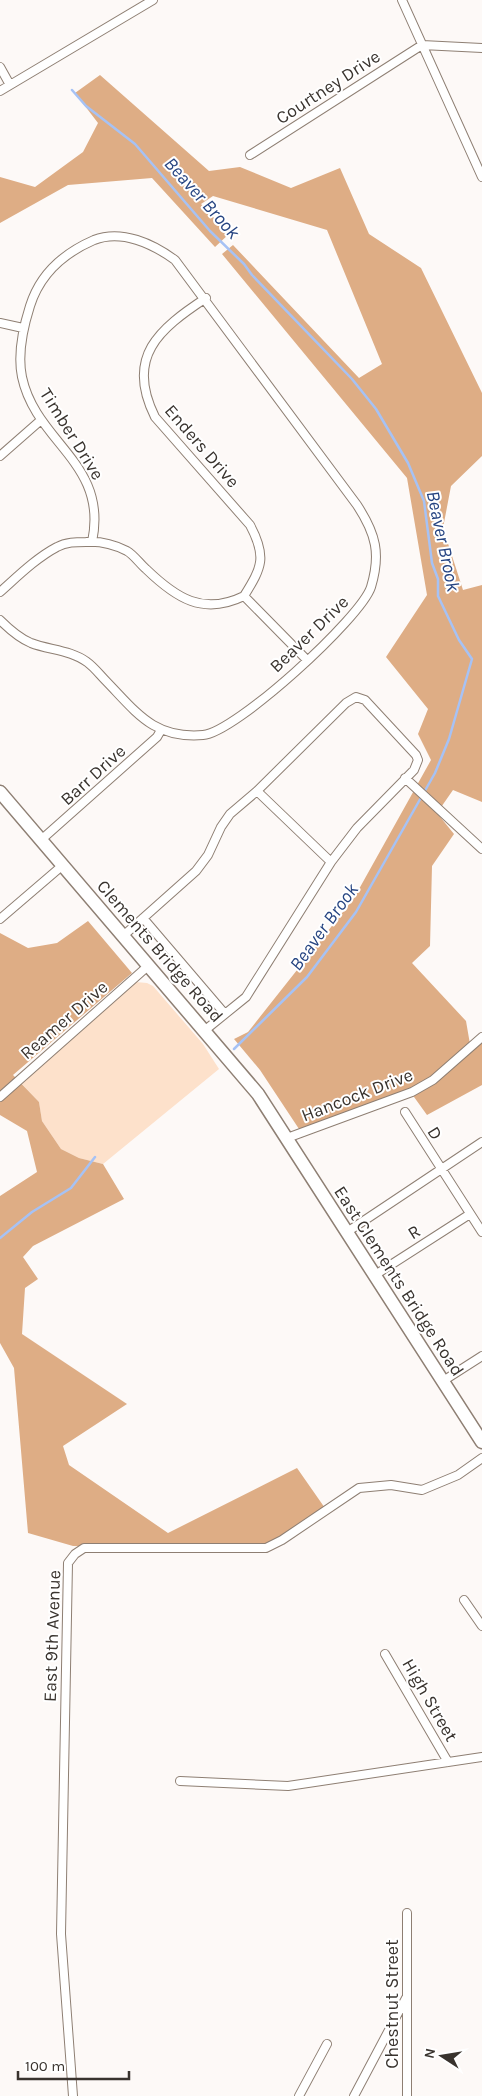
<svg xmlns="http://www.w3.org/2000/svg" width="482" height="2096" viewBox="0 0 482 2096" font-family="Karla,sans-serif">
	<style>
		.green { fill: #fde1cb }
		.forest { fill: #dead85 }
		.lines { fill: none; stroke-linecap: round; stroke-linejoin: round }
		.stream { stroke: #a6c2f5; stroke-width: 2.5 }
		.minor-casing { stroke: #8e7f73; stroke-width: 10 }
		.primary-casing { stroke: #8e7f73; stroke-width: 15 }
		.minor { stroke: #fff; stroke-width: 8 }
		.primary { stroke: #fff; stroke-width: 12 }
		.labels { text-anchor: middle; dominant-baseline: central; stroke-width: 4; stroke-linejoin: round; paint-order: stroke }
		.street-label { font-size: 18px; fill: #39332e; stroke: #fff }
		.water-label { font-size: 19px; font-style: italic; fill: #274582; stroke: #fff }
	</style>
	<rect width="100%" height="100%" fill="#fdf9f7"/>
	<!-- green -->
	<path class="green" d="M136 982 147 983 153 986 203 1044 219 1069 103 1164 79 1158 61 1149 42 1121 39 1102 21 1083Z"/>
	<!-- forest -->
	<path class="forest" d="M100 75 209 171 240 167 291 188 340 168 369 234 421 268 482 393V456L451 486 443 528 463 590 482 585V802L453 790 437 813 454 834 432 866 430 946 412 963 466 1021 471 1050 482 1042V1085L427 1115 409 1090 301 1132 260 1070 234 1039 248 1032 354 898 431 760 418 734 428 709 386 657 427 595 407 478 222 254 233 245 359 378 382 364 327 230 213 196 201 204 229 234 215 247 152 178 68 185 0 223V177L35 187 83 152 98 123 75 93Z
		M88 921 132 973 13 1075 39 1102 42 1121 61 1149 79 1158 103 1164 124 1199 33 1246 23 1257 38 1279 25 1288 22 1334 127 1404 63 1446 69 1465 168 1533 297 1468 327 1511 254 1551 73 1546 28 1533 14 1368 0 1343V1196L37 1172 27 1131 0 1115V933L28 948 57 943Z"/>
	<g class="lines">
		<!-- stream -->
		<path class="stream" d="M72 90 86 106 135 144 210 231 244 264 252 275 352 379 376 409 408 463 424 501 432 563 438 579V596L459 640 472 659 449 739 435 773 356 912 307 977 234 1049
			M0 1238 32 1212 71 1188 95 1157"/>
		<!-- minor casing -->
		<g class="minor-casing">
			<path id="minor" d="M402 0 482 177
				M0 67 10 85
				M0 91 153 0
				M250 155 422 45 482 48
				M206 298C159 329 125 357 155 417L250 525C267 557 262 567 244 596
				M0 323 23 328
				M0 456 41 420
				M0 592C17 577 36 558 57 547 66 542 76 542 86 542 100 541 115 545 127 551 134 555 140 564 146 569 176 598 203 616 244 596
				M244 596 307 660
				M0 620C9 629 19 638 31 643 49 650 71 650 87 662 94 667 100 675 106 681 137 713 154 739 203 735 235 733 361 618 371 587 381 554 376 534 357 505L175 260C153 244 122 229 94 240 64 253 40 274 30 306 23 328 17 353 22 377 36 443 109 463 92 542
				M405 778 482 849
				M41 840 157 737 161 730
				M143 918 225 1014
				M0 919 63 865
				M123 936 196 871 208 855 221 827 230 814 257 791 346 703 356 697 365 700 416 755 418 760 414 770 357 828 331 862
				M204 1031 246 997 331 862 257 791
				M0 1097 148 966
				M405 1112 482 1232
				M287 1138 412 1092 433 1080 482 1037
				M347 1232 482 1142
				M375 1275 470 1214
				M443 1381 482 1356
				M464 1600 482 1626
				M385 1654 448 1762
				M180 1781 288 1786 482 1757
				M73 2096 61 1934 68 1563 75 1554 84 1548H266L282 1540 359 1488 391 1485 422 1490 458 1475 482 1458
				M299 2096 327 2044
				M354 2096 406 1998
				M407 2096V1913"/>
		</g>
		<!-- primary casing -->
		<g class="primary-casing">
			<path id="primary" d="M0 792 258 1094 482 1442"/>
		</g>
		<!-- minor -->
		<use href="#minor" class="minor"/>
		<!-- primary -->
		<use href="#primary" class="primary"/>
	</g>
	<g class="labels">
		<!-- street labels -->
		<g class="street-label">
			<text transform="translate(328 87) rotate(-33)">Courtney Drive</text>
			<text transform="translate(72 434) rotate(58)">Timber Drive</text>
			<text transform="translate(202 446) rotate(49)">Enders Drive</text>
			<text transform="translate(309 634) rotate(-44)">Beaver Drive</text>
			<text transform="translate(93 775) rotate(-42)">Barr Drive</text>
			<text transform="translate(160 951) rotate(49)">Clements Bridge Road</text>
			<text transform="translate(64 1020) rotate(-41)">Reamer Drive</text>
			<text transform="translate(357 1095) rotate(-21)">Hancock Drive</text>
			<text transform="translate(435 1133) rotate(58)">D</text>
			<text transform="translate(414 1232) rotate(-32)">R</text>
			<text transform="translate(399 1281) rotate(57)">East Clements Bridge Road</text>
			<text transform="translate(52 1636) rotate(-88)">East 9th Avenue</text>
			<text transform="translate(430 1700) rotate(60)">High Street</text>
			<text transform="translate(392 2004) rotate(-90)">Chestnut Street</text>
		</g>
		<!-- water labels -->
		<g class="water-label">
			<text transform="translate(202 198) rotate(48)">Beaver Brook</text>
			<text transform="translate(443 541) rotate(78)">Beaver Brook</text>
			<text transform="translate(324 927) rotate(-54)">Beaver Brook</text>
		</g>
	</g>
	<!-- north arrow -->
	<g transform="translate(442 2056) rotate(282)" stroke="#ffffff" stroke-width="4" paint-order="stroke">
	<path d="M0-4L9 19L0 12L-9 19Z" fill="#39332e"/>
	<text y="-8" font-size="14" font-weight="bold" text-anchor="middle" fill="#39332e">N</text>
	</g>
	<!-- scale -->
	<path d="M18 2071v8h111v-8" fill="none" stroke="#39332e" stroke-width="2.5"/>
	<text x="25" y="2071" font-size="15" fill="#39332e" stroke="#ffffff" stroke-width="4" paint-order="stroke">100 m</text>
</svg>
